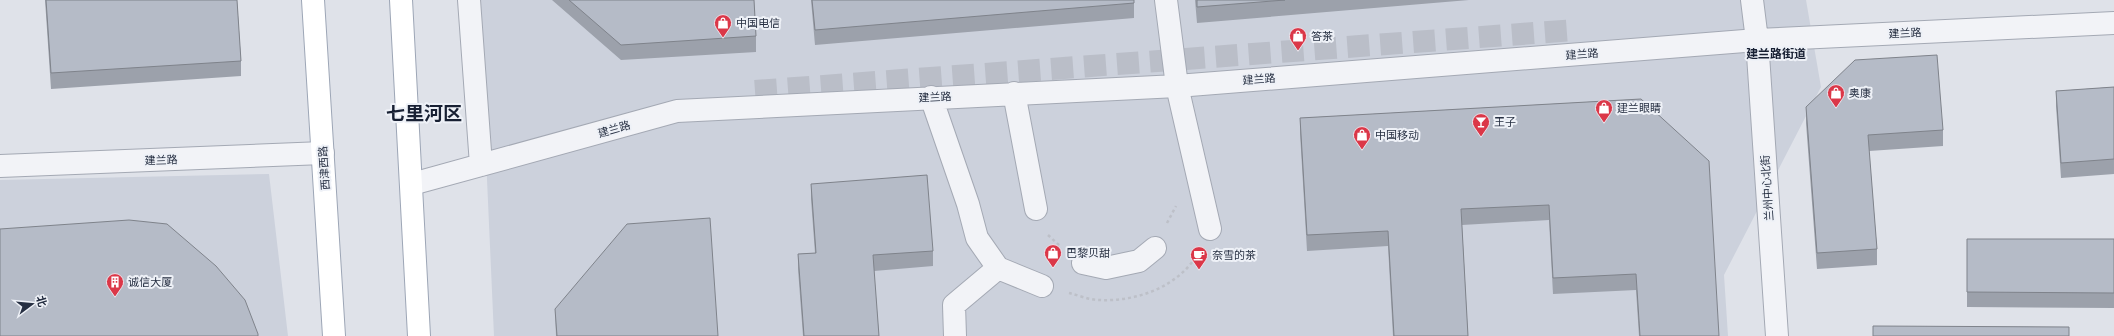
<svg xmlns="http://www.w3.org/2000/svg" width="2114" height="336" viewBox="0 0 2114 336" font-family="'DM Sans','Noto Sans SC',sans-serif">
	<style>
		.built { fill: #ccd1dc }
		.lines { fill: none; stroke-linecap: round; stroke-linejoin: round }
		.minor-tunnel { stroke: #babec8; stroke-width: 22; stroke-dasharray: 22 11; stroke-linecap: butt }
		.minor-casing { stroke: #a4a9b4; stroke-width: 24 }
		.major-casing { stroke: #9da6b6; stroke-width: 24 }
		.path { stroke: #bdc0c8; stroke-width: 2.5; stroke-dasharray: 3 3; stroke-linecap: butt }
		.minor { stroke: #f2f3f7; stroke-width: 22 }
		.major { stroke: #fff; stroke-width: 22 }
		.wall { fill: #9ca1ab }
		.building { fill: #b5bbc7; stroke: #7f838b }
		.labels { text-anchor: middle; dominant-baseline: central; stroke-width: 4; stroke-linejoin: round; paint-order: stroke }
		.poi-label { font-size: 11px; fill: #262f42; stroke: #eef1f7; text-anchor: start }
		.street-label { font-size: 11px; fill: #262f42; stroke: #eef1f7 }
		.neighbourhood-label { font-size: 12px; font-weight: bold; fill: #182033; stroke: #eef1f7 }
		.town-label { font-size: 19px; font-weight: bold; fill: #182033; stroke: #eef1f7 }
	</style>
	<rect width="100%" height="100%" fill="#dfe2e9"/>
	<!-- built -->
	<path class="built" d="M479 0H1806L1821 87 1724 275 1728 336H494Z
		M269 174 288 336H0V180Z"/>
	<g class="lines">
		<!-- minor-tunnel -->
		<path class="minor-tunnel" d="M755 91 1575 30"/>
		<!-- minor casing -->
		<g class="minor-casing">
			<path id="minor" d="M469 0 481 165
				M1166 0 1177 86 1210 229
				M1752 0 1757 40 1777 336
				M1014 93 1036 209
				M931 97 968 204 977 238 998 268 1042 286
				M0 166 323 153
				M412 184 677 111 1177 86 1757 40 2114 23
				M1083 263 1106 268 1139 261 1155 248
				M955 336 954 305 998 268"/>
		</g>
		<!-- major casing -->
		<g class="major-casing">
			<path id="major" d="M313 0 334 336
				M401 0 419 336"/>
		</g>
		<!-- path -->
		<path class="path" d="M1167 223 1176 206
			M1048 235 1060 246
			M1069 293C1078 295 1089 300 1099 300 1136 302 1179 287 1198 253"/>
		<!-- minor -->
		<use href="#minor" class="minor"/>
		<!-- major -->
		<use href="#major" class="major"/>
	</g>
	<!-- wall -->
	<path class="wall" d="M45 0H237L241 61V76L51 89Z
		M552 0H754L756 36V52L621 60Z
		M811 0H1134V18L815 45Z
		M1195 0H1469L1197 23Z
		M2114 87V174L2061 178 2056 106V91Z
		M1641 99 1719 336H1639L1636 290 1553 294 1549 220 1462 225 1468 336H1393L1388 246 1307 251 1300 133V118Z
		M1806 107 1943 130V146L1869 151 1877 249V265L1817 269 1806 123Z
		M811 184 933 251V266L874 271 879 336H803L798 269V254L815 253 811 199Z
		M1967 239H2114V308L1967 307Z
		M555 309 718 336H556Z"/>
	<!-- building -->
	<path class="building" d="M46 0H237L241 61 51 73Z
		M569 0H754L756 36 621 45Z
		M812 0H1134V3L815 30Z
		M1197 0H1285L1197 7Z
		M1937 55 1943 130 1868 135 1877 249 1817 253 1806 107 1855 60Z
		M2114 87V159L2061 163 2056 91Z
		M1641 99 1709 161 1719 336H1640L1636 274 1553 278 1549 205 1461 209 1468 336H1394L1388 231 1307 235 1300 118Z
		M927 175 933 251 873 255 879 336H804L798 254 816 253 811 184Z
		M710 218 718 336H557L555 309 627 224Z
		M129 220 167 224 216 266 245 300 258 334V336H0V229Z
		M1967 239H2114V293L1967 292Z
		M1873 326 2069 327V336H1873Z"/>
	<!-- icons -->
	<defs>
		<g id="shop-pin" transform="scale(0.9)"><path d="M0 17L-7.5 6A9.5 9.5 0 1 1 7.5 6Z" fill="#db3748" stroke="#eef1f7"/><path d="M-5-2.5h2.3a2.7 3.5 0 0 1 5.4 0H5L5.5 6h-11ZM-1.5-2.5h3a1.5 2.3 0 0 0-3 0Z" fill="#fff"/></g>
		<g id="bar-pin" transform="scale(0.9)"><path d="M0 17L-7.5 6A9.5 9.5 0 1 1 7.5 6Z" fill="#db3748" stroke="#eef1f7"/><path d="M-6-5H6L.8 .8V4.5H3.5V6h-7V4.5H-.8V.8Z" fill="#fff"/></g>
		<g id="cafe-pin" transform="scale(0.9)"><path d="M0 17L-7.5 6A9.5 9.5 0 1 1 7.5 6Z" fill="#db3748" stroke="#eef1f7"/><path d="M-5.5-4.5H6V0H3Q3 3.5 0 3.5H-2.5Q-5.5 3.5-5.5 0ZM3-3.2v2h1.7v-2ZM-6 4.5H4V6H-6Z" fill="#fff"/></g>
		<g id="building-pin" transform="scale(0.9)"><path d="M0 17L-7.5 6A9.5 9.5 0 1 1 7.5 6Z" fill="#db3748" stroke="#eef1f7"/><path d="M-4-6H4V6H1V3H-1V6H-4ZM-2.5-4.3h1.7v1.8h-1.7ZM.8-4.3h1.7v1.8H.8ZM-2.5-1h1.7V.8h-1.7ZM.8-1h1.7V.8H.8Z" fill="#fff"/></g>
	</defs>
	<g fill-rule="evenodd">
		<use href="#shop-pin" x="723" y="23"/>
		<use href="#shop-pin" x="1298" y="36"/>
		<use href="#shop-pin" x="1836" y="93"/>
		<use href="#shop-pin" x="1604" y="108"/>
		<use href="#bar-pin" x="1481" y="122"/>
		<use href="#shop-pin" x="1362" y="135"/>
		<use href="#shop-pin" x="1053" y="253"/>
		<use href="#cafe-pin" x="1199" y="255"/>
		<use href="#building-pin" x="115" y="282"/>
	</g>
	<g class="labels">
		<!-- poi labels -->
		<g class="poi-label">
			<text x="736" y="23">中国电信</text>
			<text x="1311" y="36">答茶</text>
			<text x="1849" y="93">奥康</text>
			<text x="1617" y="108">建兰眼睛</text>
			<text x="1494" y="122">王子</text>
			<text x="1375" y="135">中国移动</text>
			<text x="1066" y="253">巴黎贝甜</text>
			<text x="1212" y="255">奈雪的茶</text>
			<text x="128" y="282">诚信大厦</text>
		</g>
		<!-- street labels -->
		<g class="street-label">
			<text transform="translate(1905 33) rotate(-3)">建兰路</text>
			<text transform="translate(1582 54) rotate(-4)">建兰路</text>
			<text transform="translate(1259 79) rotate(-4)">建兰路</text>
			<text transform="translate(935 97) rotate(-3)">建兰路</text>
			<text transform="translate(614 129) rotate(-16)">建兰路</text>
			<text transform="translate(161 160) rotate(-2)">建兰路</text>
			<text transform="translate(324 168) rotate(-94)">西津西路</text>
			<text transform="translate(1767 188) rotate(-94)">兰州中心北街</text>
		</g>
		<!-- neighbourhood labels -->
		<g class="neighbourhood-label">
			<text x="1776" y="54">建兰路街道</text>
		</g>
		<!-- town labels -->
		<g class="town-label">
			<text x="424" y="113">七里河区</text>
		</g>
	</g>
	<!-- north arrow -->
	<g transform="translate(32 304) rotate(74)" stroke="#eef1f7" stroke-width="3" paint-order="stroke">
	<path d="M0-3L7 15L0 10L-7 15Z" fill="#262f42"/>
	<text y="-6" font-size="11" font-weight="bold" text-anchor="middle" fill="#262f42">北</text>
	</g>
</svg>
